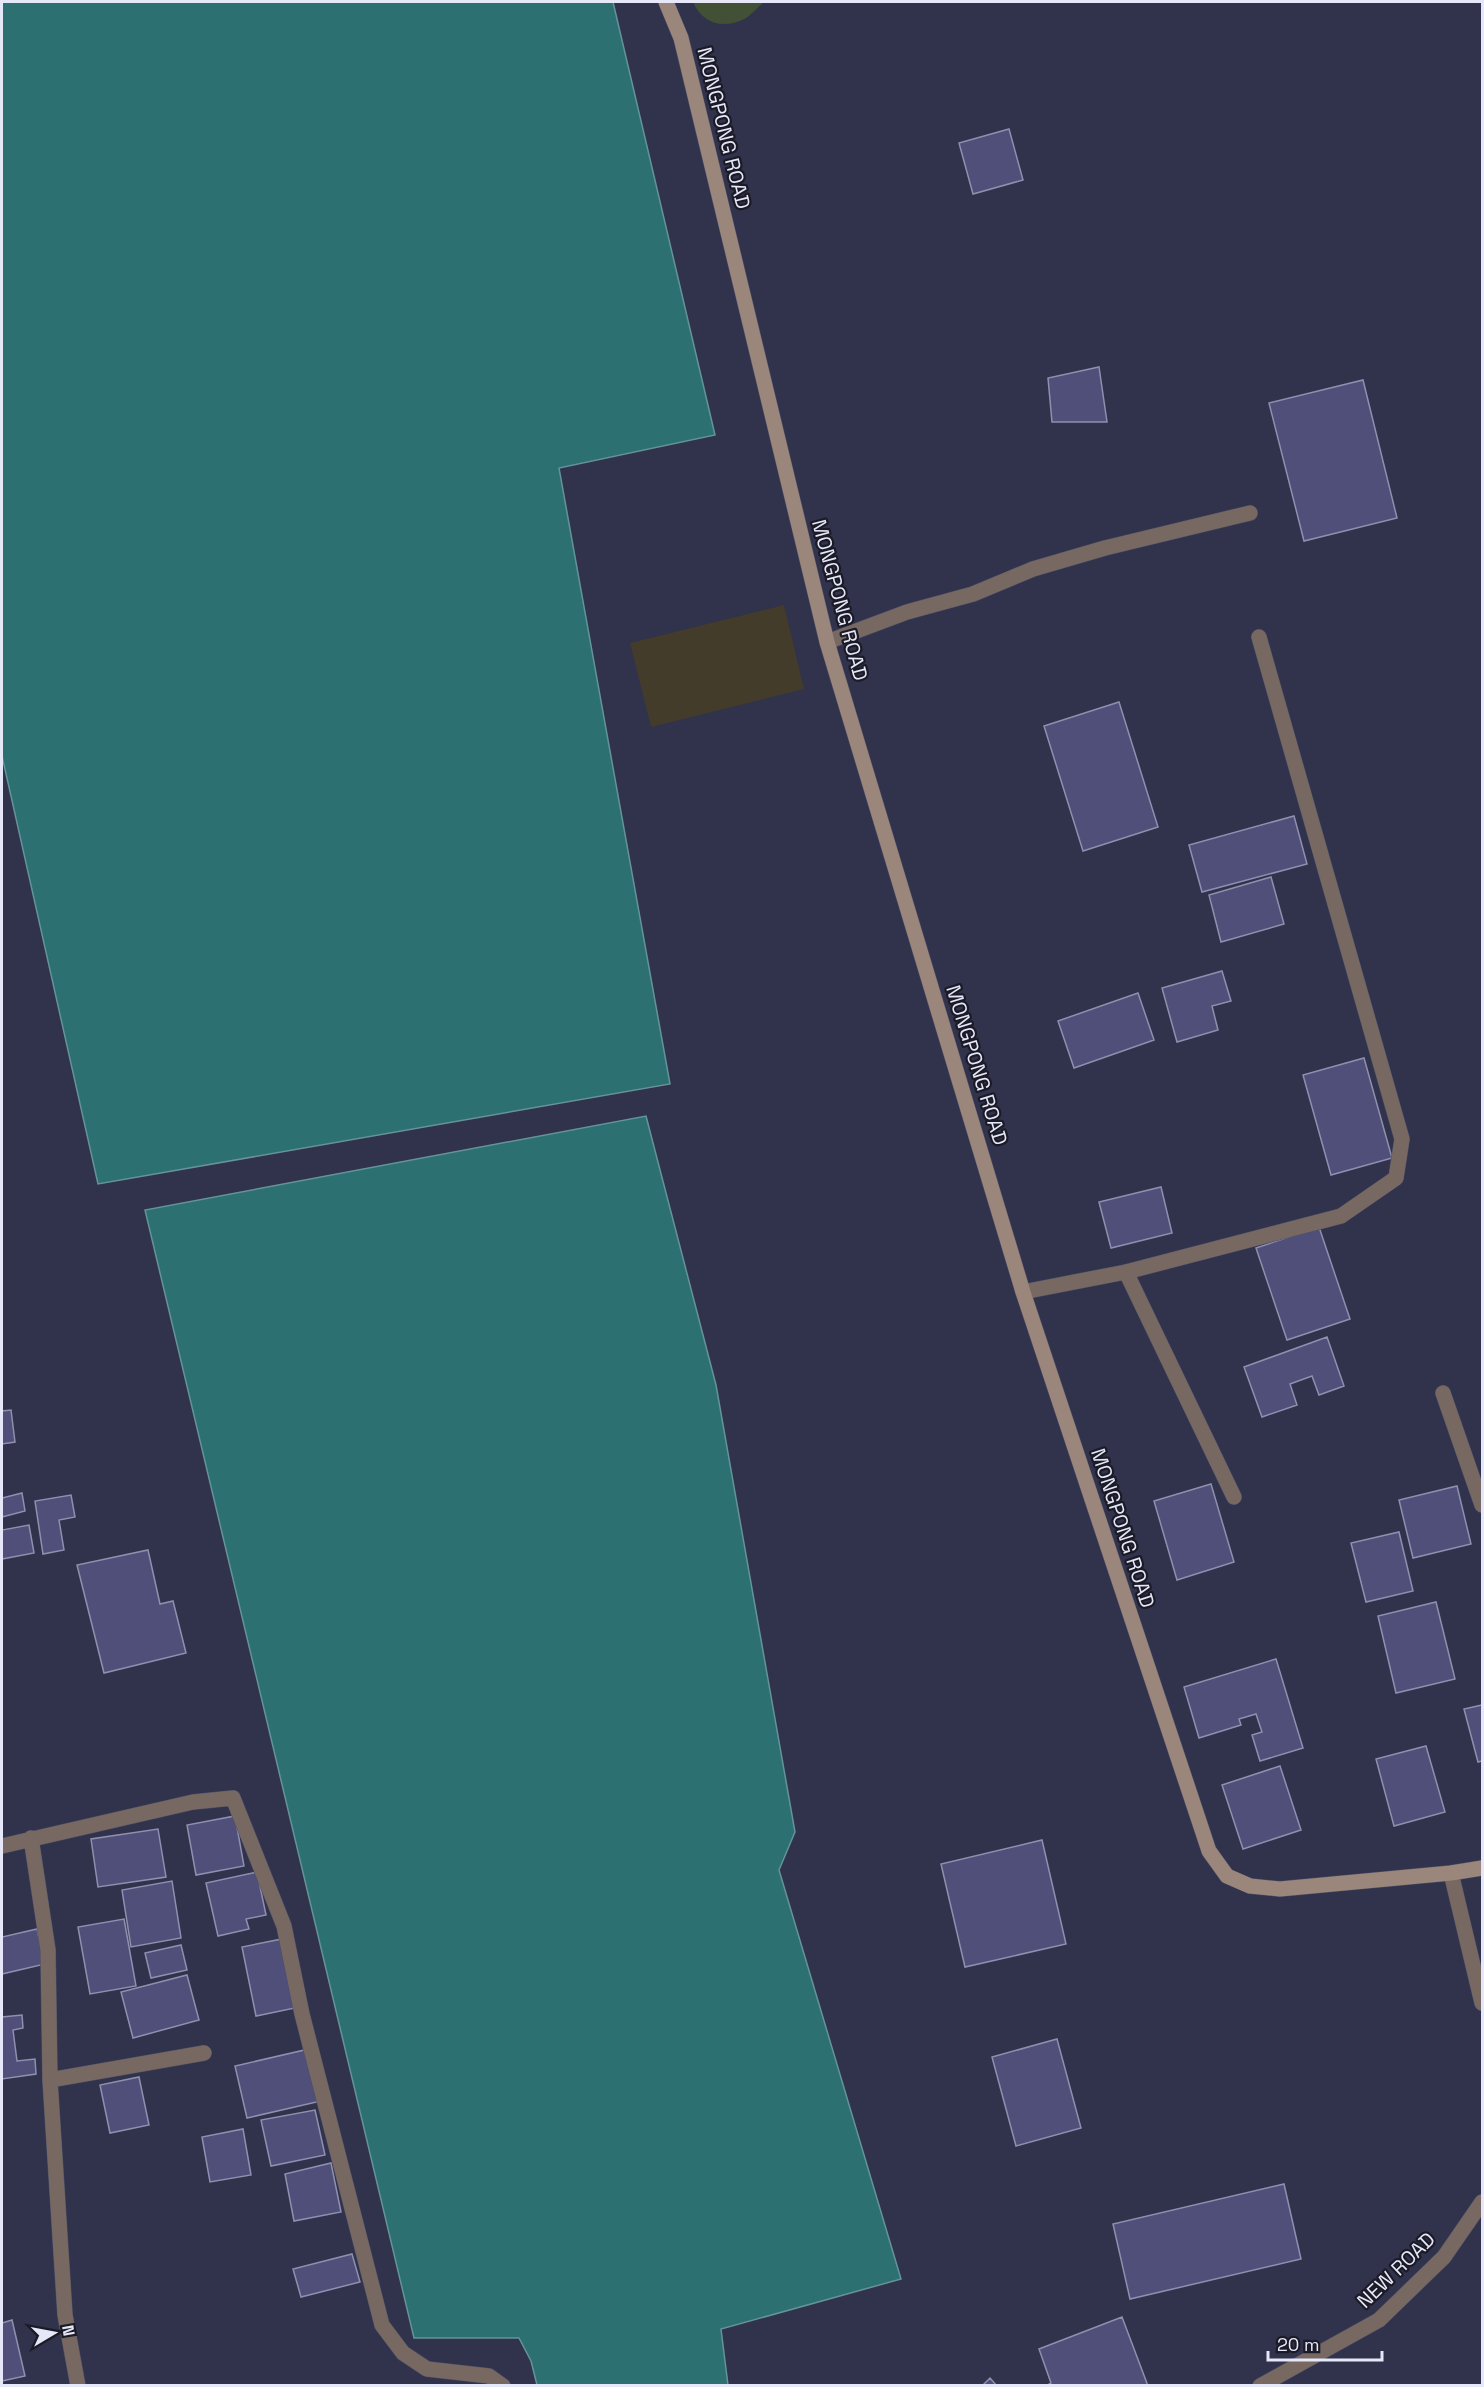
<svg xmlns="http://www.w3.org/2000/svg" width="1484" height="2387" viewBox="0 0 1484 2387" font-family="'Space Grotesk',sans-serif">
	<style>
		.commercial { fill: #433c2a }
		.green { fill: #425036 }
		.water { fill: #2d7071; stroke: #64949a; stroke-width: 1.5 }
		.building { fill: #4f4f79; stroke: #8f90af; stroke-width: 1.5 }
		.lines { fill: none; stroke-linecap: round; stroke-linejoin: round }
		.service-casing { stroke: #4e4f67; stroke-width: 16 }
		.minor-casing { stroke: #4e4f67; stroke-width: 16 }
		.tertiary-casing { stroke: #4e4f67; stroke-width: 16 }
		.secondary-casing { stroke: #4e4f67; stroke-width: 16 }
		.service { stroke: #776962; stroke-width: 15 }
		.minor { stroke: #776962; stroke-width: 15 }
		.tertiary { stroke: #776962; stroke-width: 15 }
		.secondary { stroke: #9b867b; stroke-width: 15 }
		.labels { text-anchor: middle; dominant-baseline: central; stroke-width: 4.5; stroke-linejoin: round; paint-order: stroke }
		.street-label { font-size: 20px; fill: #e6e7f8; stroke: #1b1b27 }
	</style>
	<rect width="100%" height="100%" fill="#31324b"/>
	<!-- commercial -->
	<path class="commercial" d="M784 605 804 689 651 727 630 643Z"/>
	<!-- green -->
	<path class="green" d="M693 2H764C758 7 752 14 746 18 725 30 702 24 693 2Z"/>
	<!-- water -->
	<path class="water" d="M2 2H613L715 435 559 468 670 1084 98 1184 2 756Z
		M646 1116 716 1385 795 1832 779 1870 901 2279 721 2329 728 2385H537L531 2361 519 2338H414L145 1210Z"/>
	<!-- building -->
	<path class="building" d="M1009 129 1023 180 973 194 959 143Z
		M1099 367 1107 422H1052L1048 378Z
		M1363 380 1397 518 1304 541 1269 403Z
		M1119 702 1158 827 1083 851 1044 726Z
		M1294 816 1307 864 1202 892 1189 845Z
		M1271 877 1284 924 1221 942 1209 895Z
		M1222 971 1231 1001 1212 1006 1218 1030 1177 1042 1162 988Z
		M1138 993 1154 1040 1074 1068 1058 1021Z
		M1364 1058 1392 1158 1331 1175 1303 1075Z
		M1161 1187 1172 1233 1111 1248 1099 1202Z
		M1319 1227 1350 1319 1287 1340 1256 1248Z
		M1327 1337 1344 1386 1319 1395 1312 1376 1290 1384 1297 1405 1262 1417 1244 1367Z
		M11 1410 15 1442 2 1444V1411Z
		M1211 1484 1234 1562 1177 1580 1154 1501Z
		M1457 1486 1471 1544 1413 1558 1399 1500Z
		M22 1493 25 1511 2 1517V1498Z
		M71 1495 75 1517 59 1520 64 1550 43 1554 35 1501Z
		M29 1525 34 1553 2 1559V1530Z
		M1399 1532 1413 1591 1366 1602 1351 1543Z
		M148 1550 160 1604 173 1601 186 1653 104 1673 77 1565Z
		M1436 1602 1455 1679 1396 1693 1378 1616Z
		M1276 1659 1303 1748 1260 1761 1252 1735 1262 1732 1256 1714 1239 1719 1241 1725 1199 1738 1184 1687Z
		M1482 1705V1761L1478 1762 1464 1709Z
		M1426 1746 1445 1812 1394 1826 1376 1759Z
		M1280 1766 1301 1830 1243 1849 1222 1785Z
		M235 1816 244 1866 196 1875 187 1825Z
		M158 1829 166 1877 98 1887 91 1839Z
		M1042 1840 1066 1944 965 1967 941 1864Z
		M257 1872 266 1915 246 1919 249 1929 218 1936 206 1883Z
		M172 1881 181 1938 131 1947 122 1890Z
		M124 1919 136 1986 90 1994 78 1927Z
		M37 1929 45 1964 2 1974V1937Z
		M282 1939 295 2008 256 2016 242 1947Z
		M181 1945 187 1970 151 1978 145 1953Z
		M187 1975 199 2020 133 2038 121 1992Z
		M22 2015 23 2028 13 2030 17 2061 35 2059 36 2074 2 2079V2017Z
		M1057 2039 1081 2128 1016 2146 992 2057Z
		M309 2049 321 2101 247 2118 235 2066Z
		M139 2077 149 2125 110 2133 100 2085Z
		M315 2110 325 2155 271 2166 261 2120Z
		M243 2129 251 2175 210 2182 202 2137Z
		M331 2163 341 2212 294 2221 285 2174Z
		M1284 2184 1301 2259 1130 2299 1113 2224Z
		M352 2254 360 2282 301 2297 293 2269Z
		M1122 2317 1148 2386H1046L1051 2383 1039 2349Z
		M12 2320 25 2376 2 2381V2323Z
		M990 2378 997 2386H982Z"/>
	<g class="lines">
		<!-- service casing -->
		<g class="service-casing">
			<path id="service" d="M827 642 907 612 973 594 1033 569 1105 548 1250 513
				M1126 1272 1234 1497"/>
		</g>
		<!-- minor casing -->
		<g class="minor-casing">
			<path id="minor" d="M1023 1292 1126 1272 1341 1216 1396 1178 1402 1139 1259 637
				M1443 1393 1482 1505
				M31 1838 48 1950 50 2080 65 2315 78 2386
				M2 1846 193 1802 233 1798 284 1926 302 2014 382 2325 403 2353 427 2369 489 2376 503 2386
				M50 2080 204 2053"/>
		</g>
		<!-- tertiary casing -->
		<g class="tertiary-casing">
			<path id="tertiary" d="M1451 1873 1482 2003
				M1260 2386 1379 2320 1444 2257 1482 2202"/>
		</g>
		<!-- secondary casing -->
		<g class="secondary-casing">
			<path id="secondary" d="M666 2 681 38 827 642 1023 1292 1209 1851 1227 1876 1250 1886 1280 1889 1451 1873 1482 1868"/>
		</g>
		<!-- service -->
		<use href="#service" class="service"/>
		<!-- minor -->
		<use href="#minor" class="minor"/>
		<!-- tertiary -->
		<use href="#tertiary" class="tertiary"/>
		<!-- secondary -->
		<use href="#secondary" class="secondary"/>
	</g>
	<g class="labels">
		<!-- street labels -->
		<g class="street-label">
			<text transform="translate(724 128) rotate(76)">MONGPONG ROAD</text>
			<text transform="translate(840 600) rotate(75)">MONGPONG ROAD</text>
			<text transform="translate(977 1065) rotate(73)">MONGPONG ROAD</text>
			<text transform="translate(1123 1528) rotate(72)">MONGPONG ROAD</text>
			<text transform="translate(1396 2270) rotate(-44)">NEW ROAD</text>
		</g>
	</g>
	<!-- border -->
	<rect width="1484" height="2387" fill="none" stroke="#e6e7f8" stroke-width="6"/>
	<!-- north arrow -->
	<g transform="translate(54 2333) rotate(80)" stroke="#1b1b27" stroke-width="4.5" paint-order="stroke">
	<path d="M0-4.5L10 22L0 15L-10 22Z" fill="#e6e7f8"/>
	<text y="-9" font-size="16" font-weight="bold" text-anchor="middle" fill="#e6e7f8">N</text>
	</g>
	<!-- scale -->
	<path d="M1268 2351v9h114v-9" fill="none" stroke="#e6e7f8" stroke-width="3"/>
	<text x="1277" y="2351" font-size="18" fill="#e6e7f8" stroke="#1b1b27" stroke-width="4.5" paint-order="stroke">20 m</text>
</svg>
